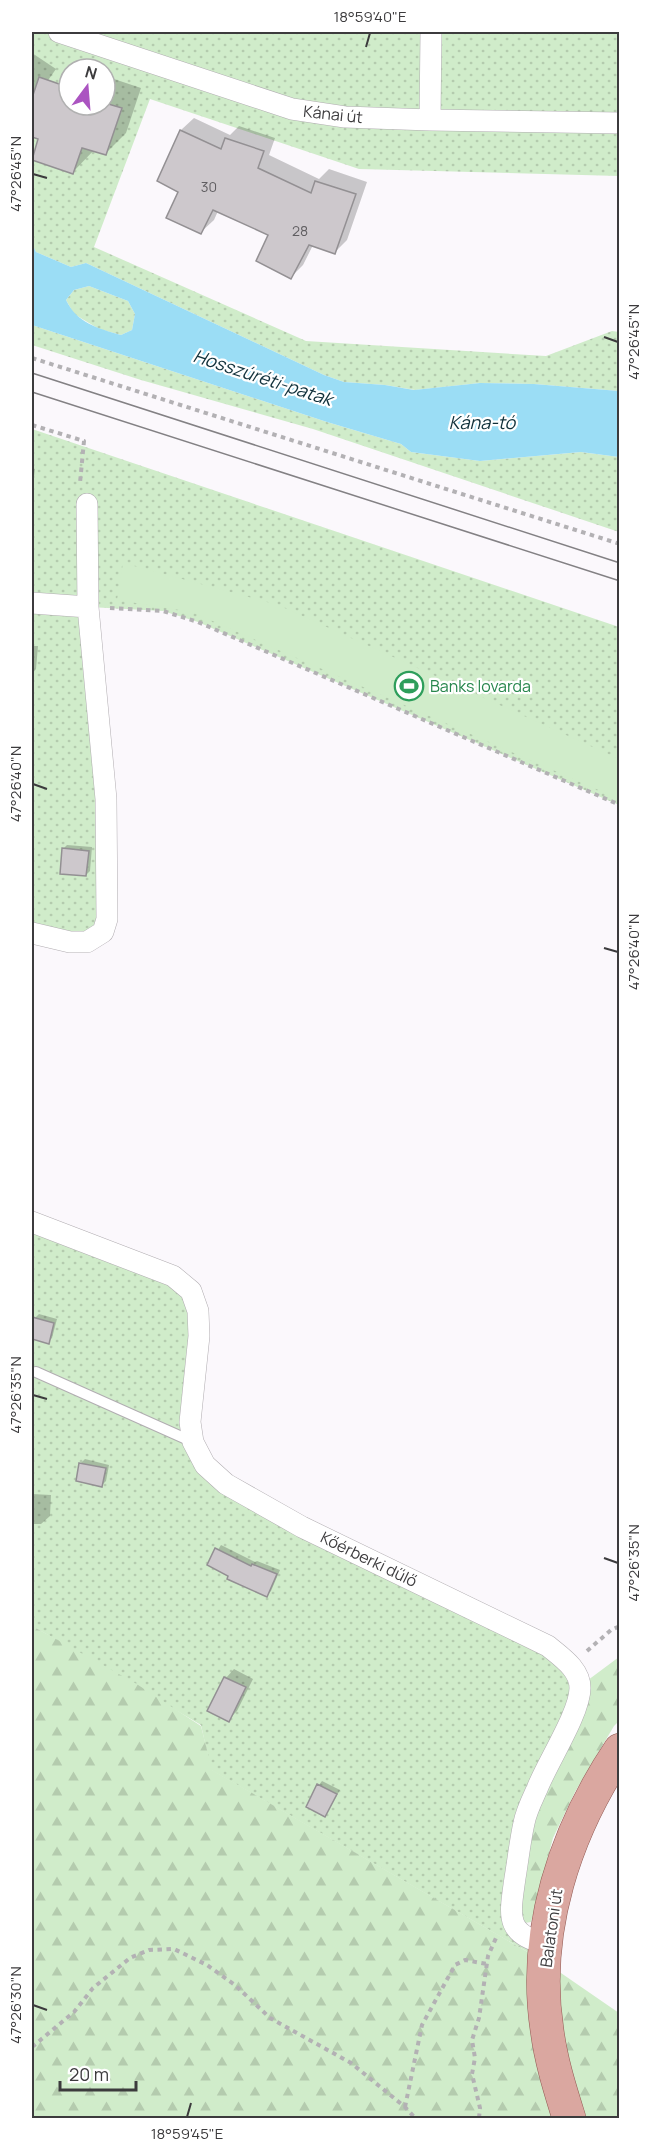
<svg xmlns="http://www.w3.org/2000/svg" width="651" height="2150" viewBox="0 0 651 2150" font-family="Manrope,sans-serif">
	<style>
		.grass { fill: url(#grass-dots); fill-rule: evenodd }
		.forest { fill: url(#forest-firs) }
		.pitch { fill: #d0ecca }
		.water { fill: #9bddf5; fill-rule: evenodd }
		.shadow { fill: #0003 }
		.building { fill: #cdc8cc; stroke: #939093; stroke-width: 1.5 }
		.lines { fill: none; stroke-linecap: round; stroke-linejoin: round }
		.service-casing { stroke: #b1adb1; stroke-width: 12 }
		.minor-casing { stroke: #b1adb1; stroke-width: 22 }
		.primary-casing { stroke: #925b54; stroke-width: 34 }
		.path { stroke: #b3b1b4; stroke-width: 4; stroke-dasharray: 4.5 4.5; stroke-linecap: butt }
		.service { stroke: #fff; stroke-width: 10 }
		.minor { stroke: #fff; stroke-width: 21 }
		.primary { stroke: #daa7a0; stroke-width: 33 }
		.tram { stroke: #838184; stroke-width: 1.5 }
		.ticks { fill: none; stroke: #3c3b3d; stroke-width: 2 }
		.labels { text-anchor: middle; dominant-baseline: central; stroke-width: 4.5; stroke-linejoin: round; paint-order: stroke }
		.number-label { font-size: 14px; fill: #605e61 }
		.street-label { font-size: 16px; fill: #3c3b3d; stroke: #fff }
		.leisure-label { font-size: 16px; fill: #27864d; stroke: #fff; text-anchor: start }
		.water-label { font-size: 18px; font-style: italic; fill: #10303a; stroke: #fff }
		.neatline { fill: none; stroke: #3c3b3d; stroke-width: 2 }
		.ticks-label { font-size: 15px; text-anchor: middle; fill: #3c3b3d }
	</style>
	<defs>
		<pattern id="grass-dots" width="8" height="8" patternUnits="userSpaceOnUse" patternTransform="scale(1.5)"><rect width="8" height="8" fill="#d0ecca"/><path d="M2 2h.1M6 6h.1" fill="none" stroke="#b4cbae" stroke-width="1.8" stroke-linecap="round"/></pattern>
		<pattern id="forest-firs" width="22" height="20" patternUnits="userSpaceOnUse" patternTransform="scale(1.5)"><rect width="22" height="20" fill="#d0ecca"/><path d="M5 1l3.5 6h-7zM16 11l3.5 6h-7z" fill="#b4cbae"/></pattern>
	</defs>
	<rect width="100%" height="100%" fill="#fbf8fc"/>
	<!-- grass -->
	<path class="grass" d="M32 32H619V176L359 169 150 99 94 247 306 341 546 356 612 331 619 332V391L534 384 480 383 415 390 385 385 344 382 324 375 86 263 71 267 36 252 32 244ZM69 69H105V105H69Z
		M89 286 128 301 135 314 132 330 121 335 99 329 74 314 66 300 74 290Z
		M32 325 327 422 401 444 411 452 480 461 581 452 619 457V532L313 429 141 380 32 345Z
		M32 429 619 627V805L198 622 163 611 89 607 103 932 32 933Z
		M32 1222 191 1291 190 1422 205 1465 548 1646 580 1686 512 1899 545 1962 211 1770 201 1725 36 1628H32Z"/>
	<!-- forest -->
	<path class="forest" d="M32 1628H36L135 1683 201 1726 212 1770 545 1962 619 2013V2118H32Z
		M619 1657V1721L614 1726 575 1792 553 1838 531 1922 513 1925 524 1821 580 1686Z"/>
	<!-- pitch -->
	<path class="pitch" d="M123 563 278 605 619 759V799L192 612 117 600Z"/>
	<!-- water -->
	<path class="water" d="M32 244 36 252 71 267 86 263 324 375 344 382 385 385 414 390 480 383 534 384 619 391V457L581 452 480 461 411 452 401 444 327 422 32 325ZM89 286 128 301 135 314 132 330 121 335C97 328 77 323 66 300L74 290Z"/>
	<!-- shadow -->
	<path class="shadow" d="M32 53 56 69 32 103Z
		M69 75V105H105V76L141 88 126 133 105 154 94 150 73 172 57 87Z
		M194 118 230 135 239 126 275 138 269 155 319 179 329 169 367 182 347 240 334 253 313 245 303 265 291 277 270 234 218 211 214 220 201 232 180 191 159 180 181 130Z
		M32 468 35 469 32 493Z
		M32 646H38L36 669 32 674Z
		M67 845 92 847 90 871 86 875 63 849Z
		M39 1314 57 1319 52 1338 48 1342 32 1338 35 1318Z
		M85 1459 109 1465 106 1481 102 1485 77 1480 81 1463Z
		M32 1494 51 1495 50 1516 41 1524H32Z
		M221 1545 255 1562 257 1561 280 1570 271 1591 267 1595 209 1564Z
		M234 1669 253 1679 237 1711 228 1720 209 1710 226 1678Z
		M322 1781 340 1790 325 1816 319 1785Z"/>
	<!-- building -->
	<path class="building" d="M39 77 62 85 60 88 69 91V105H105V103L122 108 106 155 82 148 73 174 32 160 38 139 32 137V98Z
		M180 130 221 149 225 138 264 151 258 168 311 193 315 181 356 194 335 254 309 245 291 279 256 261 268 235 213 210 201 234 166 218 178 192 157 181Z
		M62 848 89 851 86 876 60 874Z
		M32 1317 54 1323 49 1344 32 1339Z
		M79 1463 106 1468 102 1487 76 1481Z
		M215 1548 251 1566 252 1564 277 1574 267 1597 227 1579 228 1576 207 1565Z
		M224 1677 246 1687 229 1722 207 1711Z
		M317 1784 337 1794 325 1817 306 1807Z"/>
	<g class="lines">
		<!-- service casing -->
		<g class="service-casing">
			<path id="service" d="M36 1372 193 1442"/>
		</g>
		<!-- minor casing -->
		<g class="minor-casing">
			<path id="minor" d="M59 32 292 109 345 117 430 120 620 123
				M430 120 431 32
				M32 603 88 607
				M32 933 70 942H87L103 932 107 919 106 799 88 607 87 504
				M32 1222 173 1276 191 1291 198 1311 199 1336 190 1422 193 1442 205 1465 226 1484 302 1527 548 1646C561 1657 580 1669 580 1688 580 1713 547 1763 537 1789 532 1800 526 1812 524 1823 520 1841 518 1860 515 1878 510 1915 504 1934 546 1944"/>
		</g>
		<!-- primary casing -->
		<g class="primary-casing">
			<path id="primary" d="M569 2118C560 2089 551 2061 547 2030 532 1931 565 1832 620 1750"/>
		</g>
		<!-- path -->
		<path class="path" d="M32 358 620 544
			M32 425 84 441 80 483
			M110 608 163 611 198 622 620 805
			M587 1651 611 1630 620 1626
			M32 2047 74 2012 93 1988 130 1958 149 1950 174 1949 207 1965 235 1985 270 2018 351 2063 405 2107 415 2118
			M405 2107 422 2025 455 1965 465 1960 487 1964
			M479 2118 480 2108 472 2074 475 2058 472 2040 479 2018 488 1956 496 1938"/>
		<!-- service -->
		<use href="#service" class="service"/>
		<!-- minor -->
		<use href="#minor" class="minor"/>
		<!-- primary -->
		<use href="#primary" class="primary"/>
		<!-- tram -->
		<path class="tram" d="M32 373 620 563
			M32 392 620 581"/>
	</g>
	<!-- ticks -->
	<path class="ticks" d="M366 47 370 33M33 174 47 178M604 337 618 342M33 784 47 789M604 948 618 952M33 1395 47 1399M604 1558 618 1563M33 2005 47 2010M187 2117 191 2103"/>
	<!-- icons -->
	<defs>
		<g id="stadium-ring" transform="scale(1.5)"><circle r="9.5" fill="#fff" stroke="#2e9e5b" stroke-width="1.5"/><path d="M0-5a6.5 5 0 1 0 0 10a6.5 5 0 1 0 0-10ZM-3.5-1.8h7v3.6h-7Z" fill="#2e9e5b"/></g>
	</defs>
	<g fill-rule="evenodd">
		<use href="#stadium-ring" x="409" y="686"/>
	</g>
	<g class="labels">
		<!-- number labels -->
		<g class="number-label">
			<text x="209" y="186">30</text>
			<text x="300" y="230">28</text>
		</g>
		<!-- street labels -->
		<g class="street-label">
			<text transform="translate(333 114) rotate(6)">Kánai út</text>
			<text transform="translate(369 1559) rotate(26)">Kőérberki dűlő</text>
			<text transform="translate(551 1928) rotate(-82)">Balatoni út</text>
		</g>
		<!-- leisure labels -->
		<g class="leisure-label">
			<text x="430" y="686">Banks lovarda</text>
		</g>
		<!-- water labels -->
		<g class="water-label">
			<text transform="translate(263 377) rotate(18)">Hosszúréti-patak</text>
			<text x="482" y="422">Kána-tó</text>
		</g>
	</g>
	<!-- border -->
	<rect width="651" height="2150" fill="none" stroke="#ffffff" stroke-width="66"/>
	<!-- north arrow -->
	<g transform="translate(87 87) rotate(16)"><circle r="28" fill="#ffffff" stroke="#b1b1b1" stroke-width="1.5"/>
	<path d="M0-4.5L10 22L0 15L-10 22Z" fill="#ab54c1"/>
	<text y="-9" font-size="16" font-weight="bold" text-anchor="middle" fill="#3c3b3d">N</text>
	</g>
	<!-- scale -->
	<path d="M60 2081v9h76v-9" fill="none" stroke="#3c3b3d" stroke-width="3"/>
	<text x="69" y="2081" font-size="18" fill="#3c3b3d" stroke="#ffffff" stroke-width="4.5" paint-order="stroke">20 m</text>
	<rect x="33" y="33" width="585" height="2084" class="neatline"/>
	<g class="ticks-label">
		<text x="370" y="22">18°59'40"E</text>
		<text transform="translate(16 174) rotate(-90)" y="5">47°26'45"N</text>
		<text transform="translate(634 342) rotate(-90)" y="5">47°26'45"N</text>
		<text transform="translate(16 784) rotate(-90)" y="5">47°26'40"N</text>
		<text transform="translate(634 952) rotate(-90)" y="5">47°26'40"N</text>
		<text transform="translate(16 1395) rotate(-90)" y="5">47°26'35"N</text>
		<text transform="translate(634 1563) rotate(-90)" y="5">47°26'35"N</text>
		<text transform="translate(16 2005) rotate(-90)" y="5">47°26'30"N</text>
		<text x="187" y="2139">18°59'45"E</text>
	</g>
</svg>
